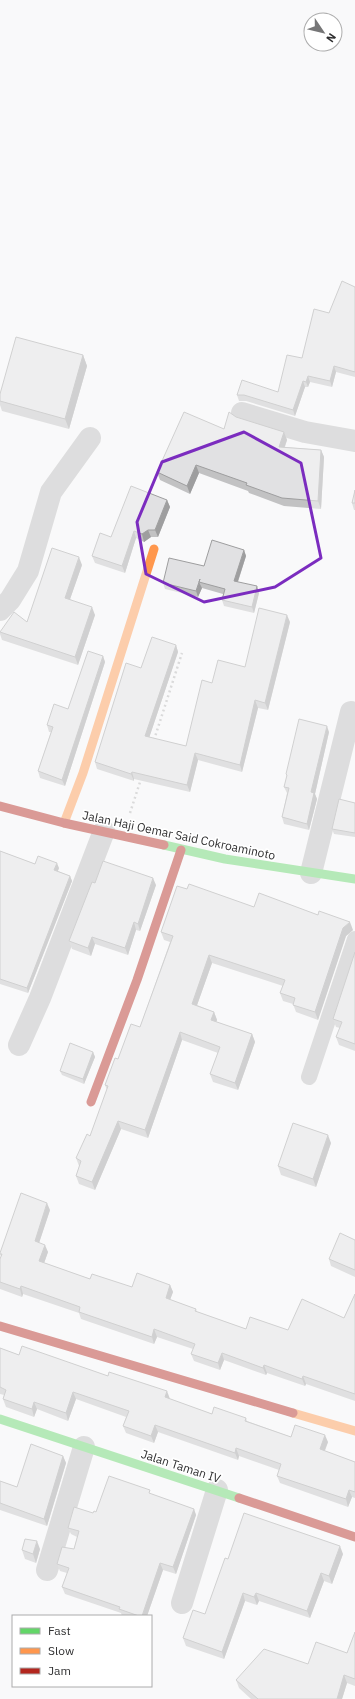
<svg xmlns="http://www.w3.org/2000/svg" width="355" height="1699" viewBox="0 0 355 1699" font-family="'IBM Plex Sans',sans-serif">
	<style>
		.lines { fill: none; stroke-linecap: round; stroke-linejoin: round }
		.path { stroke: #b4b4b5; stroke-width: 2.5; stroke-dasharray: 2 3; stroke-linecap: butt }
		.lane { stroke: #bbbbbc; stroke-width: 16 }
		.street { stroke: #bbbbbc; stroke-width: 22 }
		.fast { stroke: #63d668; stroke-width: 9 }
		.slow { stroke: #ff974d; stroke-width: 9 }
		.jam { stroke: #b3261e; stroke-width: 9 }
		.wall { fill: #c2c2c3 }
		.shaded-wall { fill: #9e9e9f }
		.building { fill: #e1e1e3; stroke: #9e9e9f }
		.marked { fill: none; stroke: #7b2cbf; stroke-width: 3; stroke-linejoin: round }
		.labels { text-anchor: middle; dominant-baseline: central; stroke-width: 3.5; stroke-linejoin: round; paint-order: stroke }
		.street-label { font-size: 12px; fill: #2f2f30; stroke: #fff }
	</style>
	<rect width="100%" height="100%" fill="#f9f9fa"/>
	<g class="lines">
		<!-- path -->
		<path class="path" d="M154 740 182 653
			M130 813 141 779"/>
		<!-- lane -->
		<path class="lane" d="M309 1077 355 939"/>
		<!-- street -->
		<path class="street" d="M242 413 305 432 355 441
			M0 610 10 600 28 571 51 492 90 438
			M311 873 351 712
			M19 1045 40 998 104 831
			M47 1570 84 1447
			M182 1603 217 1490"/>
		<!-- fast -->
		<path class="fast" d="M164 845 225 859 355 879
			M0 1419 239 1498"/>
		<!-- slow -->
		<path class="slow" d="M64 823 83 773 154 549
			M293 1413 355 1431"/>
		<!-- jam -->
		<path class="jam" d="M0 806 64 823 164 845
			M91 1102 137 980 181 850
			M0 1326 293 1413
			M239 1498 355 1537"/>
	</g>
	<!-- wall -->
	<path class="wall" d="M355 287V377L336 372 332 387 310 382 308 387H305L295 416 246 401H239L237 395 278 392 302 358 329 313Z
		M83 355 87 366 69 429 2 411 0 405V394Z
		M236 417 284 432 287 440 285 447 321 450 324 457 321 509 284 506 249 493 248 491 199 473 190 494 160 480 157 472 224 429Z
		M355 490V510H354L352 503Z
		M167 500 170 507 158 537H151L144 542 136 538 125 573 95 563 92 556 111 537Z
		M244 550 246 556 238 582 259 593 254 613 224 606 222 600 223 594 202 588 198 597 165 589 163 583Z
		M82 565 70 599 95 615 78 665 2 640 0 634V632L27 622Z
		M290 622 268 710 258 708 242 772 198 760 190 792 134 779V781L97 769 95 762 141 668 176 645 178 652 149 738 186 746 212 683 245 667Z
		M103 656 105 662 65 786 40 778 38 771 51 732H49L47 725 68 709Z
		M329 732 315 794 317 799 309 830 284 824 282 817 287 793 284 787 287 777 286 774Z
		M355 803V837L334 834 332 829Z
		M0 851 35 864 59 868 58 871 70 876 72 881 28 993 0 984Z
		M95 883 156 885 140 931 136 930 128 955 95 944 91 956 72 949 69 941Z
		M187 889 254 907 353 930 346 936 318 1020 296 1012 293 1004 283 1001 280 993 283 986 212 963 197 1005 214 1012 217 1020 216 1022 252 1034 255 1042 238 1090 213 1082 210 1074 218 1053 182 1040 148 1138 121 1129 95 1190 79 1184 76 1176 79 1167V1166L76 1158 90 1136 107 1090 105 1085 118 1059 140 1027 170 942 164 940 161 932Z
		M355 952V1051L339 1045 336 1037 340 1028 336 1027 333 1019Z
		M93 1052 95 1057 84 1084 62 1075 60 1071Z
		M331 1143 316 1187 281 1175 278 1166Z
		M50 1210 39 1243 48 1252 44 1263 90 1279 132 1287 170 1285 173 1292 170 1300 196 1309 197 1312 246 1329 288 1330 344 1318 355 1294V1401L306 1384 305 1386 267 1373 266 1375 224 1360 220 1370 194 1361 191 1354 193 1349 157 1337 154 1344 81 1319 79 1313 23 1294 22 1297 0 1289V1259L1 1257 0 1253Z
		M355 1240V1277L331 1266 329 1259Z
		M0 1348 19 1355 170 1399 212 1414 246 1418 247 1421 291 1437 328 1442 325 1451 355 1462V1498L352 1497 348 1507 280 1483 277 1476 279 1470 239 1456 238 1460 158 1432 154 1443 126 1433 123 1426 126 1417 76 1399 68 1421 37 1409 34 1417 6 1407 3 1399 4 1395 0 1394Z
		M63 1456 66 1463 47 1526 0 1510V1481L17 1487Z
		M151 1494 194 1509 196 1515 176 1574 163 1570 147 1616H122L121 1613 65 1594 62 1587 67 1573 60 1571 57 1564 74 1549 77 1537 71 1534 68 1528 96 1512Z
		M40 1549 36 1563 25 1559 22 1550Z
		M343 1554 332 1584 324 1581 310 1618 259 1601 257 1605 245 1601 224 1659 186 1646 183 1638 205 1614 228 1559Z
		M355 1632V1686L347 1683 342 1699H251L239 1688 236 1680 308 1664 347 1653Z"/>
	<!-- shaded-wall -->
	<path class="shaded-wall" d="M83 355 87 366 69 429 65 419Z
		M334 366 336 372 332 387 330 381Z
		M308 376 310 382 308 387 306 382Z
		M303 381 305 387 295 416 293 410Z
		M284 432 287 440 282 454 279 447Z
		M321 450 324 457 321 509 318 501Z
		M196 465 199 473 190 494 187 486Z
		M167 500 170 507 158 537 155 530Z
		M148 530 151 537 144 542 142 534Z
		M134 531 136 538 125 573 122 566Z
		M244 550 246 556 236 587 234 581Z
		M79 557 82 565 68 605 65 598Z
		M199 582 202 588 198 597 196 591Z
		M257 586 259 593 254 613 252 607Z
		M92 607 95 615 78 665 75 657Z
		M287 615 290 622 268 710 265 703Z
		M176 645 178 652 147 744 145 736Z
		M103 656 105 662 65 786 62 780Z
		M255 700 258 708 242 772 240 765Z
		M327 726 329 732 315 794 317 799 309 830 307 824 311 792Z
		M195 753 198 760 190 792 187 785Z
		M132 772 134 779V781L131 774Z
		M57 863 59 868 56 875 54 870Z
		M70 876 72 881 28 993 27 988Z
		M153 878 156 885 140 931 138 924Z
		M134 922 136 930 128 955 125 948Z
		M350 922 353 930 346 936 318 1020 315 1012 343 928Z
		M92 937 95 944 91 956 88 948Z
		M209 955 212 963 195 1011 192 1004Z
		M214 1012 217 1020 214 1028 211 1020Z
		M180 1032 182 1040 148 1138 145 1130Z
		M252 1034 255 1042 238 1090 235 1083Z
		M93 1052 95 1057 84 1084 83 1079Z
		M118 1121 121 1129 95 1190 92 1182Z
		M328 1135 331 1143 316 1187 313 1179Z
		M47 1203 50 1210 37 1249 35 1241Z
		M45 1245 48 1252 42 1269 39 1261Z
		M170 1285 173 1292 168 1305 166 1298Z
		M21 1286 23 1294 22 1297 20 1289Z
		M154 1329 157 1337 154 1344 152 1337Z
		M222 1353 224 1360 220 1370 218 1363Z
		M264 1365 267 1373 266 1375 263 1368Z
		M303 1376 306 1384 305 1386 302 1379Z
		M167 1391 170 1399 168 1405 165 1397Z
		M73 1392 76 1399 68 1421 66 1413Z
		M34 1402 37 1409 34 1417 32 1409Z
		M155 1425 158 1432 154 1443 151 1436Z
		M325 1435 328 1442 322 1457 320 1449Z
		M236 1448 239 1456 238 1460 235 1453Z
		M63 1456 66 1463 47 1526 44 1519Z
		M349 1490 352 1497 348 1507 346 1499Z
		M194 1509 196 1515 176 1574 173 1567Z
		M37 1541 40 1549 36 1563 33 1554Z
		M340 1546 343 1554 332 1584 329 1576Z
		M160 1563 163 1570 147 1616H142Z
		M321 1573 324 1581 310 1618 307 1611Z
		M243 1593 245 1601 224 1659 222 1652Z
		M256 1593 259 1601 257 1605 254 1597Z
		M344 1675 347 1683 342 1699H337Z"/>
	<!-- building -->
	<path class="building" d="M342 281 355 287V372L334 366 330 381 308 376 306 382 303 381 293 410 244 395H237L242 380 278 392 287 355 302 358 314 309 329 313Z
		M16 337 83 355 65 419 0 401V394Z
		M184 412 224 429 229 412 236 417 284 432 279 447 321 450 318 501 282 498 246 485 247 483 196 465 187 486 157 472Z
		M131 486 167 500 155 530H148L142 534 134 531 122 566 92 556 100 533 111 537Z
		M355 490V503H352Z
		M212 540 244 550 234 581 257 586 252 607 222 600 225 589 199 582 200 579 196 591 163 583 169 558 204 566Z
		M52 548 79 557 65 598 92 607 75 657 0 632 14 612 27 622Z
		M259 608 287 615 265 703 255 700 240 765 195 753 187 785 132 772 131 774 95 762 126 663 141 668 152 637 176 645 145 736 186 746 202 680 212 683 218 660 245 667Z
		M88 651 103 656 62 780 38 771 53 727 47 725 54 704 68 709Z
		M299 719 327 726 311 792 314 793 307 824 282 817 289 788 284 787 287 775 286 774Z
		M339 799 355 803V833L332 829Z
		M0 851 35 864 38 856 57 863 54 870 70 876 27 988 0 979Z
		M103 861 153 878 138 924 134 922 125 948 92 937 88 948 69 941 92 882 95 883Z
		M189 884 254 907 259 893 318 915 319 911 350 922 343 928 315 1012 293 1005 295 998 280 993 285 980 209 955 192 1004 214 1012 211 1020 252 1034 235 1083 210 1074 220 1047 180 1032 145 1130 118 1121 92 1182 76 1176 81 1161 76 1158 87 1134 90 1136 108 1086 105 1085 115 1058 118 1059 131 1024 140 1027 173 936 161 932 177 886 187 889Z
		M355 952V1044L336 1037 342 1022 333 1019Z
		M70 1043 93 1052 83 1079 60 1071Z
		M293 1123 328 1135 313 1179 278 1166Z
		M21 1193 47 1203 35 1241 45 1245 39 1261 90 1279 92 1274 132 1287 137 1273 170 1285 166 1298 196 1309 195 1311 246 1329 250 1317 288 1330 302 1299 344 1318 355 1294V1394L303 1376 302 1379 264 1365 263 1368 222 1353 218 1363 191 1354 195 1344 154 1329 152 1337 79 1312 80 1307 21 1286 20 1289 0 1282V1259L2 1254H0V1253Z
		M340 1233 355 1240V1270L329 1259Z
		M22 1346 108 1376 109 1372 167 1391 165 1397 212 1414 214 1407 246 1418 245 1421 291 1437 295 1425 325 1435 320 1449 355 1462V1492L349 1490 346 1499 277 1476 281 1464 236 1448 235 1453 155 1425 151 1436 123 1426 129 1411 73 1392 66 1413 34 1402 32 1409 3 1399 6 1390 0 1387V1348L19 1355Z
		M31 1444 63 1456 44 1519 0 1503V1481L17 1487Z
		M109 1476 150 1490 149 1493 194 1509 173 1567 160 1563 142 1616H139L119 1609 120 1607 62 1587 69 1568 57 1564 62 1547 74 1549 79 1531 68 1528 74 1507 93 1513 94 1511 96 1512Z
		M244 1513 340 1546 329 1576 321 1573 307 1611 256 1593 254 1597 243 1593 222 1652 183 1638 193 1610 205 1614 225 1558 228 1559Z
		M25 1539 37 1541 33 1554 22 1550Z
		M355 1632V1679L344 1675 337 1699H258L236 1680 264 1649 308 1664 316 1642 347 1653Z"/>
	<!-- marked area -->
	<path d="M0 0H355V1699H0ZM244 432 301 463 321 558 275 587 204 602 146 574 137 522 162 462Z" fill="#f9f9fa" fill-opacity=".55" fill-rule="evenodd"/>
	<path class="marked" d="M244 432 301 463 321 558 275 587 204 602 146 574 137 522 162 462Z"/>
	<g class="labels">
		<!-- street labels -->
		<g class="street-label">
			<text transform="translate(179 835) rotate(12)">Jalan Haji Oemar Said Cokroaminoto</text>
			<text transform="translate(181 1466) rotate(18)">Jalan Taman IV</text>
		</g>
	</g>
	<!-- legend -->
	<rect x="12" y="1615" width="140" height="72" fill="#ffffff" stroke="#acacac"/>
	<rect x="20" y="1628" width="20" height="6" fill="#63d668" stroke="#acacac"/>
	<text x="48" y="1635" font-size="12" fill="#2f2f30">Fast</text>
	<rect x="20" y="1648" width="20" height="6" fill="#ff974d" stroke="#acacac"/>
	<text x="48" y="1655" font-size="12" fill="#2f2f30">Slow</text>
	<rect x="20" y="1668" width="20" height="6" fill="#b3261e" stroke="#acacac"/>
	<text x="48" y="1675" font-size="12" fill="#2f2f30">Jam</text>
	<!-- north arrow -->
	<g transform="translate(323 32) rotate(125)"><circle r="19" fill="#ffffff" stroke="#acacac"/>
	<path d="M0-3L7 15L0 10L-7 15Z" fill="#767677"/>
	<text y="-6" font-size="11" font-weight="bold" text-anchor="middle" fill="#2f2f30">N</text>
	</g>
</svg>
